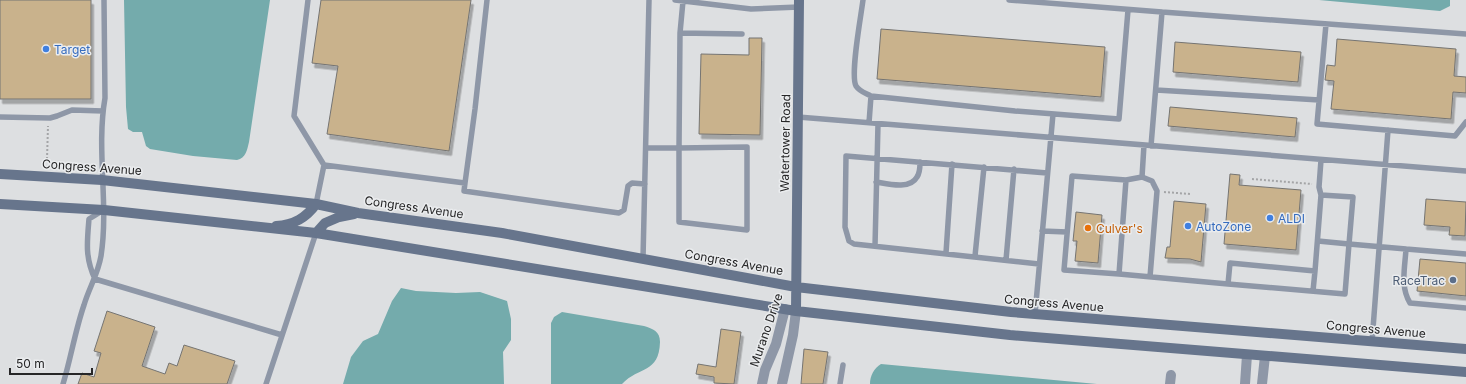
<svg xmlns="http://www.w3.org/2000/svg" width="1466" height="384" viewBox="0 0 1466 384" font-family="Inter,sans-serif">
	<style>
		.water { fill: #74abac }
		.building { fill: #c9b28c; stroke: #757472; filter: url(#shadow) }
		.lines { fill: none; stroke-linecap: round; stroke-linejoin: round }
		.path { stroke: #a4a5a7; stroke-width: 2; stroke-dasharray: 2 2; stroke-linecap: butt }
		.lane { stroke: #8e97a7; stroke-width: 5.5 }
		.street { stroke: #8e97a7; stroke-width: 10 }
		.secondary { stroke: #67758c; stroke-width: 10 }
		.shop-dot { fill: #3f7fe0; stroke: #eaecee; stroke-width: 1.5 }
		.food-dot { fill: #e8710a; stroke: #eaecee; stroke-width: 1.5 }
		.service-dot { fill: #5c6f8a; stroke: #eaecee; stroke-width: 1.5 }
		.labels { text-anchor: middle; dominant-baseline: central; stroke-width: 3; stroke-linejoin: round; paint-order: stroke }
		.shop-label { font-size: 12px; fill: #366cbe; stroke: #eaecee; text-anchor: start }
		.street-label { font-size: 12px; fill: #262627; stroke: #eaecee }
		.food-label { font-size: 12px; fill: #c56008; stroke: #eaecee; text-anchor: start }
		.service-label { font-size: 12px; fill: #4e5e75; stroke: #eaecee; text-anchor: end }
	</style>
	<defs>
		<filter id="shadow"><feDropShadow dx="2.5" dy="4.5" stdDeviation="0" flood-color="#0004"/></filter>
	</defs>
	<rect width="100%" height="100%" fill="#dddfe1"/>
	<!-- water -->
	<path class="water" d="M124 0H270L249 142C247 150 246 158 237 160L193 156 150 149 146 146 142 132H133L128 129 126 107Z
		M1319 0H1450V6L1440 11Z
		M401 288 416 291 456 293 480 292 507 301 511 319V340L503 352 504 384H343L351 357 363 341 378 334 392 301Z
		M562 312 644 326C653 329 660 331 660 342 659 374 639 366 622 384H551V323L554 317Z
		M881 364 1097 384H870C870 376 874 368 881 364Z"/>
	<!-- building -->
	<path class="building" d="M0 0H91V99H0Z
		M321 0H471L449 151 327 134 338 66 312 63Z
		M881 29 1105 47 1101 97 877 79Z
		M749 38H762L760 135 699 134 701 54 749 55Z
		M1337 39 1456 49 1454 76 1466 77V93L1453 92 1451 119 1331 109 1334 81 1325 80 1327 65 1335 66Z
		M1175 42 1301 52 1298 82 1173 72Z
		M1170 107 1297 118 1295 137 1168 126Z
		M1230 174 1240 175 1239 185 1301 190 1296 250 1224 244Z
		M1426 199 1466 202 1465 236 1449 235 1450 227 1424 225Z
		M1174 201 1206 204 1201 262 1190 259 1165 258 1167 247H1170Z
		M1076 212 1102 215 1098 263 1075 261 1077 241H1073Z
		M1420 259 1466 263V296L1417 291Z
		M107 311 155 327 142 366 165 374 169 363 177 366 184 345 235 361 227 384H78L82 373 94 377 101 353 94 351Z
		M721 329 741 332 734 384 714 383V377L696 374 698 364 716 367Z
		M804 349 828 352 823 384H801Z"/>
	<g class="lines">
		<!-- path -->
		<path class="path" d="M47 159 48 126
			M1252 179 1312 184
			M1164 192 1190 194"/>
		<!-- lane -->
		<path class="lane" d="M308 0 294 116 324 165 316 204
			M675 0 751 9 799 7
			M863 0C861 16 850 75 856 86 860 92 866 93 871 96
			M1009 0 1162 12 1466 34
			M1326 24 1317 124 1455 136 1466 122
			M680 33 742 34
			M1156 90 1319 100
			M0 117 50 118 57 116 72 110 103 111
			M798 117 1466 171
			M869 123 871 96 1015 111 1119 119 1128 10
			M1151 146 1162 12
			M646 148H679V222L747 230V147L679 148 680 33 683 1
			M1321 160 1319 187 1321 195 1315 271 1230 263 1228 284 1345 294 1349 244 1406 249C1405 267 1400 287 1410 303L1466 308
			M324 165 465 183 464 191 619 213 624 210 628 186 632 183 645 184
			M1142 177 1152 181 1157 191 1150 277
			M1126 180 1072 176 1064 270 1119 274 1126 180 1142 177 1144 145
			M876 182C888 184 910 190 917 177 920 173 920 167 920 162
			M465 183 475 109 487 0
			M102 211 89 219C87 242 85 258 95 279L282 335
			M1042 231 1067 232
			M1318 241 1349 244 1353 197 1321 195
			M875 246 878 124
			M1406 249 1466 254
			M946 253 952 164
			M975 256 984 167
			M643 259 649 0
			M1006 260 1014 169
			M1039 264 854 244 849 241 845 227 846 156 1047 173
			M1119 274 1228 284
			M1313 291 1315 271
			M1035 314 1053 114
			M1372 342 1388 130
			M63 384C71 358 75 331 84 305 89 288 98 274 101 256 109 204 96 150 105 98L104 0
			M266 384 316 233
			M840 384 843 365"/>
		<!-- street -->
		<path class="street" d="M762 384 765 370 776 344 785 309
			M782 384 793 335 796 311
			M1170 384 1171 375
			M1245 384 1247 355
			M1262 384 1265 356"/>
		<!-- secondary -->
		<path class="secondary" d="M0 174 102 180 316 204 358 213 502 233 796 287 1011 312 1466 349
			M0 204 104 210 316 233 796 311 1010 335 1466 372
			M276 226C294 225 306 218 316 204
			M316 233 325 223 339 217 354 214
			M796 311 799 0"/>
	</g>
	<!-- markers -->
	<g class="shop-dot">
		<circle cx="46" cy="49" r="4"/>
		<circle cx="1270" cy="218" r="4"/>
		<circle cx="1188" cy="226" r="4"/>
	</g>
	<circle class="food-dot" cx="1088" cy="228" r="4"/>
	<circle class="service-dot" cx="1453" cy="280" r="4"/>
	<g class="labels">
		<!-- shop labels -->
		<g class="shop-label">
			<text x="54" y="49">Target</text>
			<text x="1278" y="218">ALDI</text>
			<text x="1196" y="226">AutoZone</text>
		</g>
		<!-- street labels -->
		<g class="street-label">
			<text transform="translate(785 143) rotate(-89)">Watertower Road</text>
			<text transform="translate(92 167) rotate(4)">Congress Avenue</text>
			<text transform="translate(414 207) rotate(8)">Congress Avenue</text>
			<text transform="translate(734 262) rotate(10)">Congress Avenue</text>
			<text transform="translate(1054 303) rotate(5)">Congress Avenue</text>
			<text transform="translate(1376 329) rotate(5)">Congress Avenue</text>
			<text transform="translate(766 330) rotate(-71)">Murano Drive</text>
		</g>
		<!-- food labels -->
		<g class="food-label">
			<text x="1096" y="228">Culver's</text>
		</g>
		<!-- service labels -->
		<g class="service-label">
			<text x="1445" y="280">RaceTrac</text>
		</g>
	</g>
	<!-- scale -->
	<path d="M10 368v6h82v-6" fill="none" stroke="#262627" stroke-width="2"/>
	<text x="16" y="368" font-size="12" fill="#262627" stroke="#eaecee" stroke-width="3" paint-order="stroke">50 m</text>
</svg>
